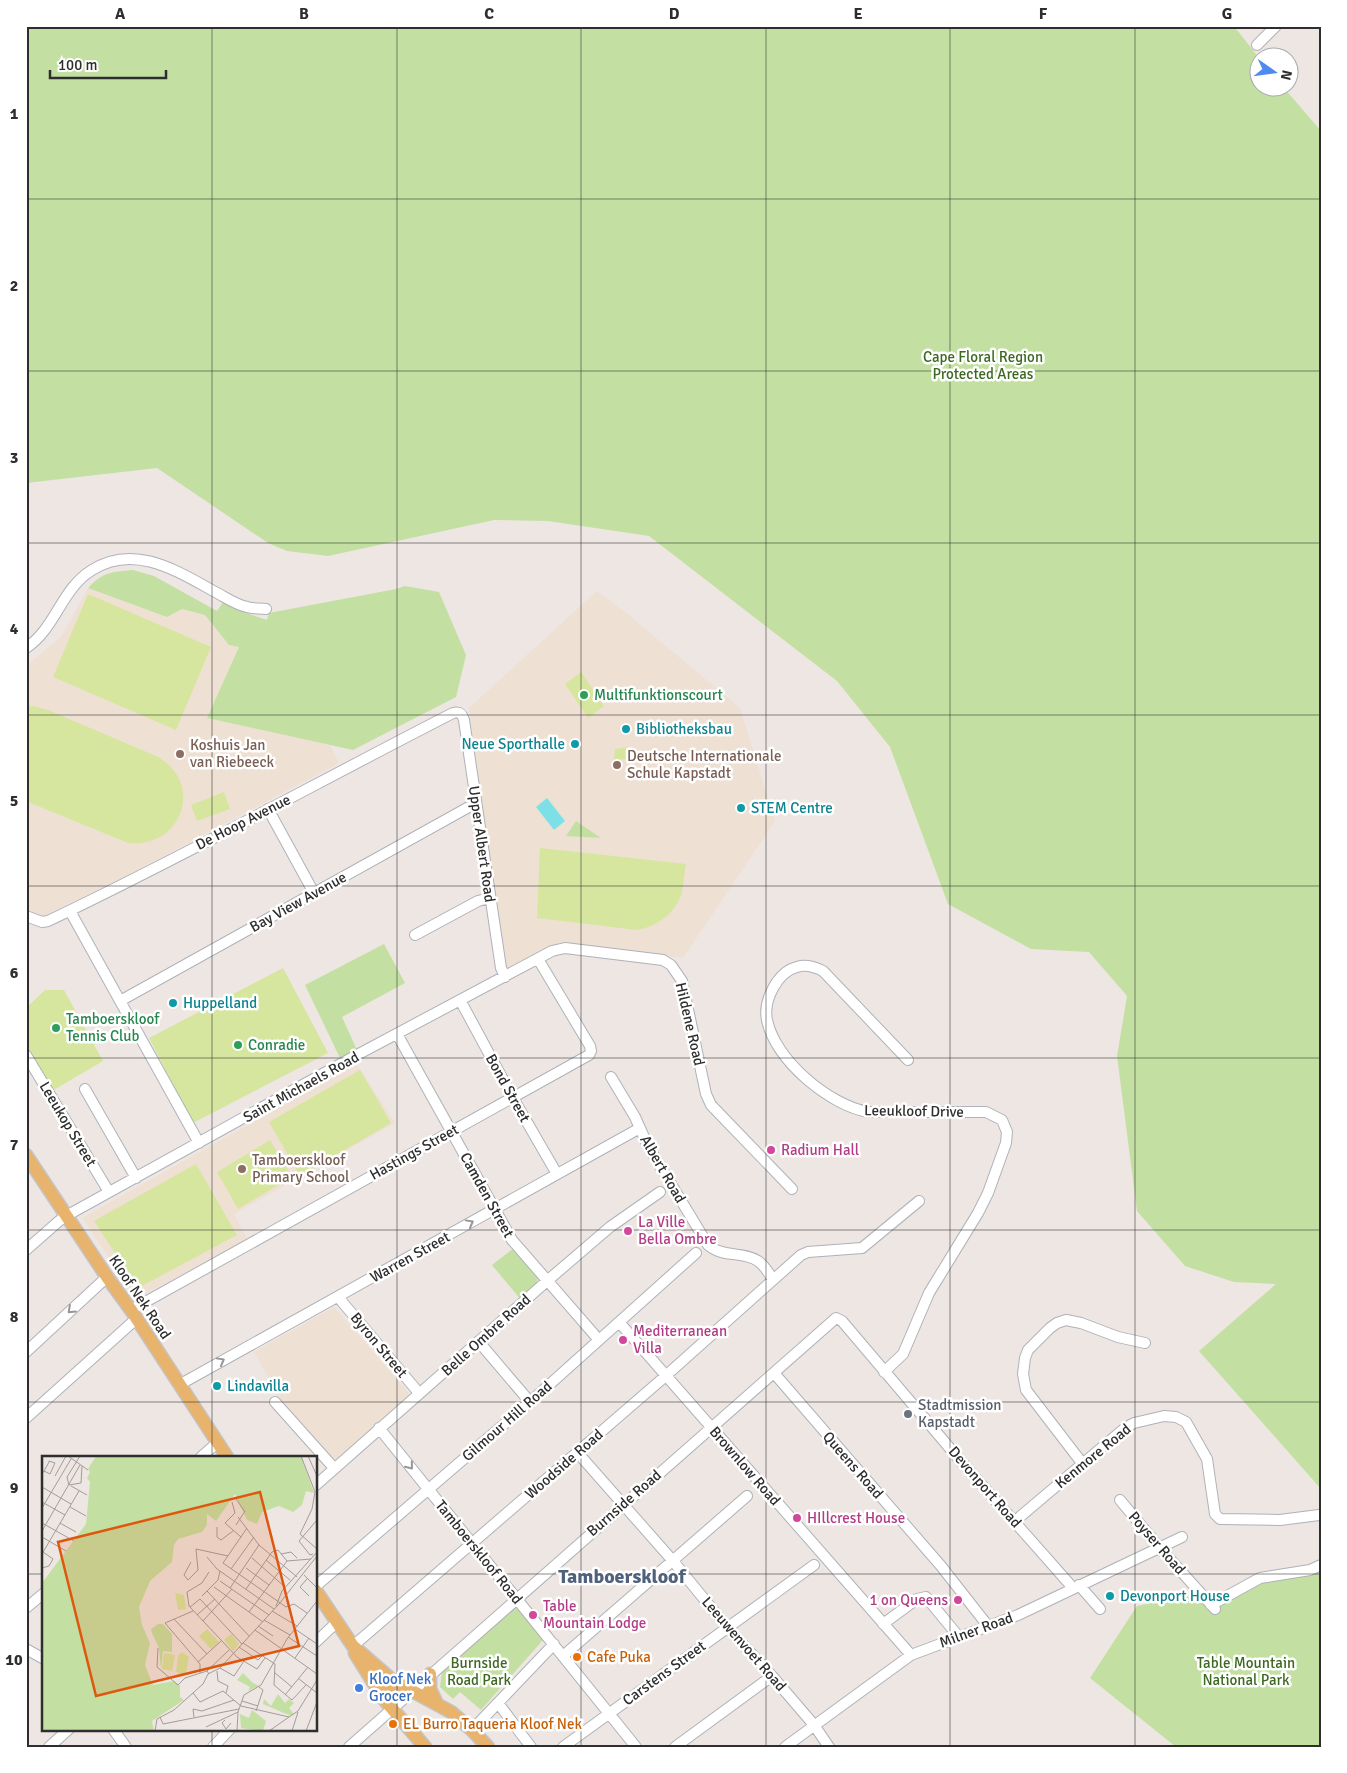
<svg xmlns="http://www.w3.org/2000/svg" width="1347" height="1773" viewBox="0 0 1347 1773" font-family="Signika,sans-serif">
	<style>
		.education { fill: #eee0d3 }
		.green { fill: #c3e0a2 }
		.pitch { fill: #d6e69f }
		.water { fill: #7de0e7 }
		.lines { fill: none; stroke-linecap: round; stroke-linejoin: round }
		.minor-casing { stroke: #aeb2b9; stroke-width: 12 }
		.major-casing { stroke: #c4c4c4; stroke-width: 15 }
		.minor { stroke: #fff; stroke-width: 10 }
		.major { stroke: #e8b36c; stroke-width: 12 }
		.oneway { stroke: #969696 }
		.grid { fill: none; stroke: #2e2e2e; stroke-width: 1; stroke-opacity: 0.55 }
		.leisure-dot { fill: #2e9e5b; stroke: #fff; stroke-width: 2 }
		.culture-dot { fill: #0f9aa8; stroke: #fff; stroke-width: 2 }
		.education-dot { fill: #8d6e63; stroke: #fff; stroke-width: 2 }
		.hotel-dot { fill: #d1479c; stroke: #fff; stroke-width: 2 }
		.worship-dot { fill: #6b7280; stroke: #fff; stroke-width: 2 }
		.food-dot { fill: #e8710a; stroke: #fff; stroke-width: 2 }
		.shop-dot { fill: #3f7fe0; stroke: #fff; stroke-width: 2 }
		.labels { text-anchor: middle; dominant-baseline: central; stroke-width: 5; stroke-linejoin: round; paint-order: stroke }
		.park-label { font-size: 15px; fill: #3d6821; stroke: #fff }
		.leisure-label { font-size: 15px; fill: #27864d; stroke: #fff; text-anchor: start }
		.culture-label { font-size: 15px; fill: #0d838f; stroke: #fff; text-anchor: start }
		.education-label { font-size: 15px; fill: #785e54; stroke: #fff; text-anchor: start }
		.street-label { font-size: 15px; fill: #2e2e2e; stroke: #fff }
		.hotel-label { font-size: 15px; fill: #b23c85; stroke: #fff; text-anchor: start }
		.worship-label { font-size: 15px; fill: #5b616d; stroke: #fff; text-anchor: start }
		.food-label { font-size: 15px; fill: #c56008; stroke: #fff; text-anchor: start }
		.shop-label { font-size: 15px; fill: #366cbe; stroke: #fff; text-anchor: start }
		.district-label { font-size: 20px; font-weight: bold; fill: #50617c; stroke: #fff }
		.inset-road { fill: none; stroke: #a19c9a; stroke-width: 1 }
		.view { fill: #df570e; fill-opacity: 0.15; stroke: #df570e; stroke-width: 2.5 }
		.inset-edge { fill: none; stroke: #2e2e2e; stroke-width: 2.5 }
		.neatline { fill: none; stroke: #2e2e2e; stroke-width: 2 }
		.grid-label { font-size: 16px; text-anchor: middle; font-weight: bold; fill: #2e2e2e }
	</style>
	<rect width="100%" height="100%" fill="#eee6e2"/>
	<!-- education -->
	<path class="education" d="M88 588 167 617 182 609 205 615 229 645 239 647 207 718 330 745 339 763 122 878 41 917 26 911V666L62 636Z
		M597 591 625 612 740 708 775 821 683 958 560 942 515 967H508L506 966 502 958 469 708Z
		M357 1064 395 1123 234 1214 247 1239 137 1298 82 1218Z
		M334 1307 411 1396 336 1463 284 1405 254 1352Z"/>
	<!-- green -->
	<path class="green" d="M26 26H1234L1259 58 1260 88H1284L1321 131V1489L1199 1351 1276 1284 1234 1282 1185 1266 1137 1211 1117 1056 1127 996 1089 952 1031 949 948 904 890 747 837 681 649 536 548 521 494 520 328 556 287 551 268 543 157 468 26 483Z
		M133 570 154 576 217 611 224 601 239 608 240 611 267 620 269 613 396 589 405 586 439 592 466 655 456 697 353 750 207 718 239 647 229 645 205 615 182 609 167 617 88 588C103 572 111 572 133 570Z
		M576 821 601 838H602L566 836Z
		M384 944 405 983 342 1017 357 1050 340 1058 305 985Z
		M515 1247 538 1276 536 1286 521 1300 492 1265Z
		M1321 1573V1747H1176L1090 1678 1137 1606 1170 1599V1597L1184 1594 1200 1603 1219 1602 1254 1583Z
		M515 1606 543 1640 481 1710 460 1692 453 1699 440 1687 442 1671Z"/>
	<!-- pitch -->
	<path class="pitch" d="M88 594 211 647 176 730 53 677Z
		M581 672 604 706 588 718 565 684Z
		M33 706 48 710 156 756C205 781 183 849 128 843L26 801V707Z
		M629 747 630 759 614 760 615 749Z
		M224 792 230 809 197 821 191 805Z
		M540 848 686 864C684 874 684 885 681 895 675 914 655 927 637 930L537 918Z
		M283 968 328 1053 193 1123 149 1038Z
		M45 990H64L103 1061 52 1091 26 1048V1008Z
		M360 1070 391 1123 300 1176 269 1122Z
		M270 1140 292 1177 238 1209 217 1172Z
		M196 1164 237 1235 138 1288 94 1221Z"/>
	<!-- water -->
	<path class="water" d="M547 798 565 821 554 830 536 807Z"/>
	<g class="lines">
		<!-- minor casing -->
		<g class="minor-casing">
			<path id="minor" d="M1257 45 1276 26
				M26 648C56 628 61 589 92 570 136 542 180 573 219 594 228 599 237 605 247 607 253 609 260 608 266 609
				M268 809 314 893
				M70 911 199 1143
				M26 916 42 922 48 921C185 856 318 782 453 713 460 711 462 714 464 720L501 968 505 977
				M415 935 478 901 489 898
				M460 1000 513 1098 557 1174
				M120 1001 476 803
				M397 1034 512 1240 599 1340
				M26 1055 109 1192
				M611 1077 635 1117 648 1146 708 1245C723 1258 743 1251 758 1261 764 1265 769 1273 773 1280
				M85 1089 136 1178
				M26 1250 59 1221 66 1216 355 1056 552 951 565 948 663 960 671 965 682 981 706 1094 711 1105 792 1189
				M338 1297 419 1393
				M131 1310 589 1055 591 1051 590 1046 538 959
				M619 1322 911 1655
				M479 1342 530 1402
				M26 1352 107 1277
				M884 1372 903 1354 929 1293 978 1213 988 1193 1006 1143 1007 1132 1002 1120 986 1112H868C829 1105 775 1060 767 1020 763 1001 777 972 797 967 806 964 815 967 823 971L908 1060
				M774 1373 941 1566 988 1626
				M179 1385 640 1128
				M275 1402 334 1468
				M26 1418 136 1319
				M379 1428 636 1747
				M577 1452 673 1561 727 1627 772 1676 814 1725 829 1747
				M201 1457 217 1443
				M1082 1463 1026 1390 1023 1374 1025 1358 1028 1350 1050 1328 1057 1323 1066 1320 1081 1323 1118 1337 1145 1343
				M316 1485 547 1281 610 1227 660 1192
				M1120 1500 1159 1547 1215 1609
				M1015 1521 1125 1428 1134 1423 1164 1416 1176 1417 1186 1422 1207 1459 1215 1514 1220 1519 1280 1520 1319 1515
				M1079 1585 1100 1609
				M316 1586 530 1402 696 1253
				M1211 1605 1260 1578 1310 1570 1321 1565
				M26 1608 44 1593
				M883 1624 917 1599 926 1597 959 1637
				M316 1642 337 1622
				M353 1646 661 1380 801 1255 808 1252 862 1248 919 1201
				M26 1649 44 1659
				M563 1656 747 1496
				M498 1703 531 1747
				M113 1729 126 1747
				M472 1730 554 1644
				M49 1747 69 1729
				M213 1747 230 1729
				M349 1747 836 1318 842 1321 959 1459 1073 1588
				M563 1747 814 1565
				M675 1747 772 1676
				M785 1747 911 1655 1018 1615 1182 1537"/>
		</g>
		<!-- major casing -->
		<g class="major-casing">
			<path id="major" d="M26 1155 107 1277 131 1310 227 1457
				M316 1591 353 1646 392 1680 451 1712 472 1730 488 1747
				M355 1653 383 1698 425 1747
				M378 1674 390 1693 392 1708
				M430 1674V1689L437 1704"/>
		</g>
		<!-- minor -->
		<use href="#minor" class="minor"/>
		<!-- major -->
		<use href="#major" class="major"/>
	</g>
	<!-- one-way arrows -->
	<defs><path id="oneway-chevron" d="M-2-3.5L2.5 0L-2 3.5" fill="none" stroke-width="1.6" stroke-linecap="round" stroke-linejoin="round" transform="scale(1.25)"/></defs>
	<g class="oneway">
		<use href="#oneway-chevron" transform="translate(470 1223) rotate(-29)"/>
		<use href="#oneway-chevron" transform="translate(71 1310) rotate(137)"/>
		<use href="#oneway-chevron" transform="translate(221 1361) rotate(-29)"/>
		<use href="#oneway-chevron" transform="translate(410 1466) rotate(51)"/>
	</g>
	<!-- grid -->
	<path class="grid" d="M212 26V1457M397 26V1747M581 26V1747M766 26V1747M950 26V1747M1135 26V1747M26 199H1321M26 371H1321M26 543H1321M26 715H1321M26 886H1321M26 1058H1321M26 1230H1321M26 1402H1321M26 1574H44M316 1574H1321M212 1729V1747"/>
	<!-- markers -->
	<g class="leisure-dot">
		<circle cx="584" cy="695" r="5"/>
		<circle cx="56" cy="1028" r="5"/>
		<circle cx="238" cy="1045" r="5"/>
	</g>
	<g class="culture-dot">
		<circle cx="626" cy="729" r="5"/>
		<circle cx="575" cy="744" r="5"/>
		<circle cx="741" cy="808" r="5"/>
		<circle cx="173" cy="1003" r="5"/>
		<circle cx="217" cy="1386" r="5"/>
		<circle cx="1110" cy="1596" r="5"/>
	</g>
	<g class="education-dot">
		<circle cx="180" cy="754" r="5"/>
		<circle cx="617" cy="765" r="5"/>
		<circle cx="242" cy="1169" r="5"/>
	</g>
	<g class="hotel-dot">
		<circle cx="771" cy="1150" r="5"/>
		<circle cx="628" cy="1231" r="5"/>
		<circle cx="623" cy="1340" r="5"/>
		<circle cx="797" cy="1518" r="5"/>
		<circle cx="958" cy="1600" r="5"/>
		<circle cx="533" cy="1615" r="5"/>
	</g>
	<circle class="worship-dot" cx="908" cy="1414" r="5"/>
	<g class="food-dot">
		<circle cx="577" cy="1657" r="5"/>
		<circle cx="393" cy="1724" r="5"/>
	</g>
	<circle class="shop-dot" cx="359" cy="1688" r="5"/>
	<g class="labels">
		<!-- park labels -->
		<g class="park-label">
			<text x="983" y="357">Cape Floral Region<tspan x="983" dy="17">Protected Areas</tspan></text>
			<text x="479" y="1663">Burnside<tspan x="479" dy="17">Road Park</tspan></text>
			<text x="1246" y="1663">Table Mountain<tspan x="1246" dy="17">National Park</tspan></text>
		</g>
		<!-- leisure labels -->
		<g class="leisure-label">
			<text x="594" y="695">Multifunktionscourt</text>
			<text x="66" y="1019">Tamboerskloof<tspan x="66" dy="17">Tennis Club</tspan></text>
			<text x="248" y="1045">Conradie</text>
		</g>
		<!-- culture labels -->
		<g class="culture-label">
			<text x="636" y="729">Bibliotheksbau</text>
			<text x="565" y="744" text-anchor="end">Neue Sporthalle</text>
			<text x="751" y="808">STEM Centre</text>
			<text x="183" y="1003">Huppelland</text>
			<text x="227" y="1386">Lindavilla</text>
			<text x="1120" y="1596">Devonport House</text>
		</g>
		<!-- education labels -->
		<g class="education-label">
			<text x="190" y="745">Koshuis Jan<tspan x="190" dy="17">van Riebeeck</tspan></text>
			<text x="627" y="756">Deutsche Internationale<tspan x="627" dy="17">Schule Kapstadt</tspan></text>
			<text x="252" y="1160">Tamboerskloof<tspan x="252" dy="17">Primary School</tspan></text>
		</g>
		<!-- street labels -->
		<g class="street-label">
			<text transform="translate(243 822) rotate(-27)">De Hoop Avenue</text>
			<text transform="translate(482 844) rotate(82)">Upper Albert Road</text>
			<text transform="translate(298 902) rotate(-29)">Bay View Avenue</text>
			<text transform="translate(690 1024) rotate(77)">Hildene Road</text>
			<text transform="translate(301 1087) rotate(-29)">Saint Michaels Road</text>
			<text transform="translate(508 1088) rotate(61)">Bond Street</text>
			<text transform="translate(914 1111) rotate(1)">Leeukloof Drive</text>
			<text transform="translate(68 1124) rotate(59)">Leeukop Street</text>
			<text transform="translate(414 1152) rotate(-29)">Hastings Street</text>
			<text transform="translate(663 1169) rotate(60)">Albert Road</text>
			<text transform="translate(487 1195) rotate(61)">Camden Street</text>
			<text transform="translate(410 1257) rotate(-29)">Warren Street</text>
			<text transform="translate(140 1297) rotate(56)">Kloof Nek Road</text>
			<text transform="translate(486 1335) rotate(-42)">Belle Ombre Road</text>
			<text transform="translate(379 1345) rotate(50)">Byron Street</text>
			<text transform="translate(507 1421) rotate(-41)">Gilmour Hill Road</text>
			<text transform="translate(1093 1456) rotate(-39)">Kenmore Road</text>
			<text transform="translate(564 1464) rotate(-41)">Woodside Road</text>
			<text transform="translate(853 1465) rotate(49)">Queens Road</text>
			<text transform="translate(745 1466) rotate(49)">Brownlow Road</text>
			<text transform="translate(985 1487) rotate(49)">Devonport Road</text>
			<text transform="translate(624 1503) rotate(-41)">Burnside Road</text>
			<text transform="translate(1157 1543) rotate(49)">Poyser Road</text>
			<text transform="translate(479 1552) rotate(51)">Tamboerskloof Road</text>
			<text transform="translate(976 1630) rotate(-20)">Milner Road</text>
			<text transform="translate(744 1644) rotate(49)">Leeuwenvoet Road</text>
			<text transform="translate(664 1673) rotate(-36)">Carstens Street</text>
		</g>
		<!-- hotel labels -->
		<g class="hotel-label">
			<text x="781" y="1150">Radium Hall</text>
			<text x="638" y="1222">La Ville<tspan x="638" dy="17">Bella Ombre</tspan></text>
			<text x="633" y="1331">Mediterranean<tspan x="633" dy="17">Villa</tspan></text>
			<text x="807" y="1518">HIllcrest House</text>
			<text x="948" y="1600" text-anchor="end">1 on Queens</text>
			<text x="543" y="1606">Table<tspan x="543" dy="17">Mountain Lodge</tspan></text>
		</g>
		<!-- worship labels -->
		<g class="worship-label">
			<text x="918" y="1405">Stadtmission<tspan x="918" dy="17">Kapstadt</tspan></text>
		</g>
		<!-- food labels -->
		<g class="food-label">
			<text x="587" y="1657">Cafe Puka</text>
			<text x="403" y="1724">EL Burro Taqueria Kloof Nek</text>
		</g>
		<!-- shop labels -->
		<g class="shop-label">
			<text x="369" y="1679">Kloof Nek<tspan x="369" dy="17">Grocer</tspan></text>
		</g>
		<!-- district labels -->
		<g class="district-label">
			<text x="622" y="1576">Tamboerskloof</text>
		</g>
	</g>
	<!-- overview -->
	<g transform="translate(42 1456)">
		<rect width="275" height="275" fill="#eee6e2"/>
		<path d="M54 0H259L272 37 264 35 260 49 251 56 237 50 220 56 215 68 205 64 193 38 174 65 165 58V69L160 76 136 83 132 89 130 106 108 125 97 151 100 169 108 187 103 209 111 229 132 225 138 230V241L142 244 110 265 112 275H0V127L44 68 48 26 45 22 48 16 46 13ZM116 168H121L130 178V196L121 195 119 213 117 192 110 177 109 173ZM201 217 211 227 217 230 206 235 208 231 195 224ZM236 238 243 247 247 243 252 247 247 252 252 258 249 260 221 248 222 243 229 250ZM210 254 224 265 221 275 199 272 198 258 207 262Z" fill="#c3e0a2"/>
		<path d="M133 137 142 139 144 153 136 154ZM165 173 177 186 169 193 157 180ZM189 178 197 188 191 195 182 184ZM140 196 147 201 144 217 140 220 134 215 136 200ZM122 197 133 199 130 215 120 213Z" fill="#d6e69f"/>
		<path class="inset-road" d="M26 0 46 14M259 0 273 36 270 53 258 78 275 93M266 0 275 20M0 18 2 15 7 6V5L13 7 8 18 2 15M13 20 24 0M27 29 25 21 38 0M27 29 39 27 40 10M29 30 45 39M0 31 29 48M194 43 203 56M0 46 23 59M190 46 193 57 183 67 199 81M28 51 44 60M0 52 29 3M196 61 217 89 255 121M0 67 32 85M18 67 34 76M194 69 203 55M175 71V81L179 84 191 75M205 72 181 107 244 151 252 148 265 157M0 75 38 9M0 81 24 95M0 98 37 35M239 98 249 96 255 102M271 98 268 99 257 85 275 64M165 101 175 113 232 153M210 102 243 131M224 104 248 124M245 105 269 103M149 106 142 119 146 124 156 114 154 93 186 100M0 112 7 110 11 103 1 96M204 112 227 129M189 113 212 81M167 116 160 127 145 136 147 150 195 201 215 213 223 202M262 119 275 132M265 123 258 131 267 140M178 125 227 159M172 131 221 166M188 132 217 89M204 133 230 96 236 94 245 105M165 135 207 180M160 140 176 124 178 115M234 150 240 135 275 96M148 151 158 143 200 188M151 155 123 167 158 208V217M230 155 255 170M207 156 245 105M155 159 173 143M132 163 165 198M222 164 248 179M161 165 190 133M216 170 231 180M253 173 275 188M213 174 275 218M246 181 275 200M201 187 233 208 232 229 250 244 264 229M197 191 216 204 220 200M116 192 115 211 136 229 143 222 165 215 167 218M253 202 267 182M156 206 179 185M178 212 192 220 202 205M165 215 187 194M175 215 176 225 186 230 184 237M233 217 250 231M257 223 275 237M151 237 158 246 181 235 199 250 247 261 256 255 275 224M243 239 266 211M200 245 216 250M214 255 221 234 217 231M118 261 121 268 197 253M152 261 151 253 160 255 192 244M183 264 180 267 184 273 189 267M164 271 196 256M113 275 115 263 132 254 161 228 166 218 178 212 237 148 275 100M195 275 196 256 202 239 219 229 245 183 275 145M227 275 247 261M250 275 256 256M264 275 275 246"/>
		<path class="view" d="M218 36 257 190 54 240 16 86Z"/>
		<rect width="275" height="275" class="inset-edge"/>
	</g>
	<!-- border -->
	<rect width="1347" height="1773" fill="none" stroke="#ffffff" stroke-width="55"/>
	<!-- north arrow -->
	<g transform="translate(1274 72) rotate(104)"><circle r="24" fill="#ffffff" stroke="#ababab"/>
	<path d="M0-4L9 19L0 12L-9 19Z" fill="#4e8bee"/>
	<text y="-8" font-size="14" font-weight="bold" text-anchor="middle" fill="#2e2e2e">N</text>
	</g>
	<!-- scale -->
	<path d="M50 70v8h116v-8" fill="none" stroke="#2e2e2e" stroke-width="2.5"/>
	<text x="58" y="70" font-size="15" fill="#2e2e2e" stroke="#ffffff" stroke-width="4" paint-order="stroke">100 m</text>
	<rect x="28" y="28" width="1292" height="1718" class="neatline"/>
	<g class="grid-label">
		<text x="120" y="19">A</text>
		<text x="304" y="19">B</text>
		<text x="489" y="19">C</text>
		<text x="674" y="19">D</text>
		<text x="858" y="19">E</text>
		<text x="1043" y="19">F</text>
		<text x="1227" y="19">G</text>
		<text x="14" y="119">1</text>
		<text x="14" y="291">2</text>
		<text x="14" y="463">3</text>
		<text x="14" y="634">4</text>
		<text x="14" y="806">5</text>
		<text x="14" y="978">6</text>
		<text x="14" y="1150">7</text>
		<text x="14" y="1322">8</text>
		<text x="14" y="1493">9</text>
		<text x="14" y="1665">10</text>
	</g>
</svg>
